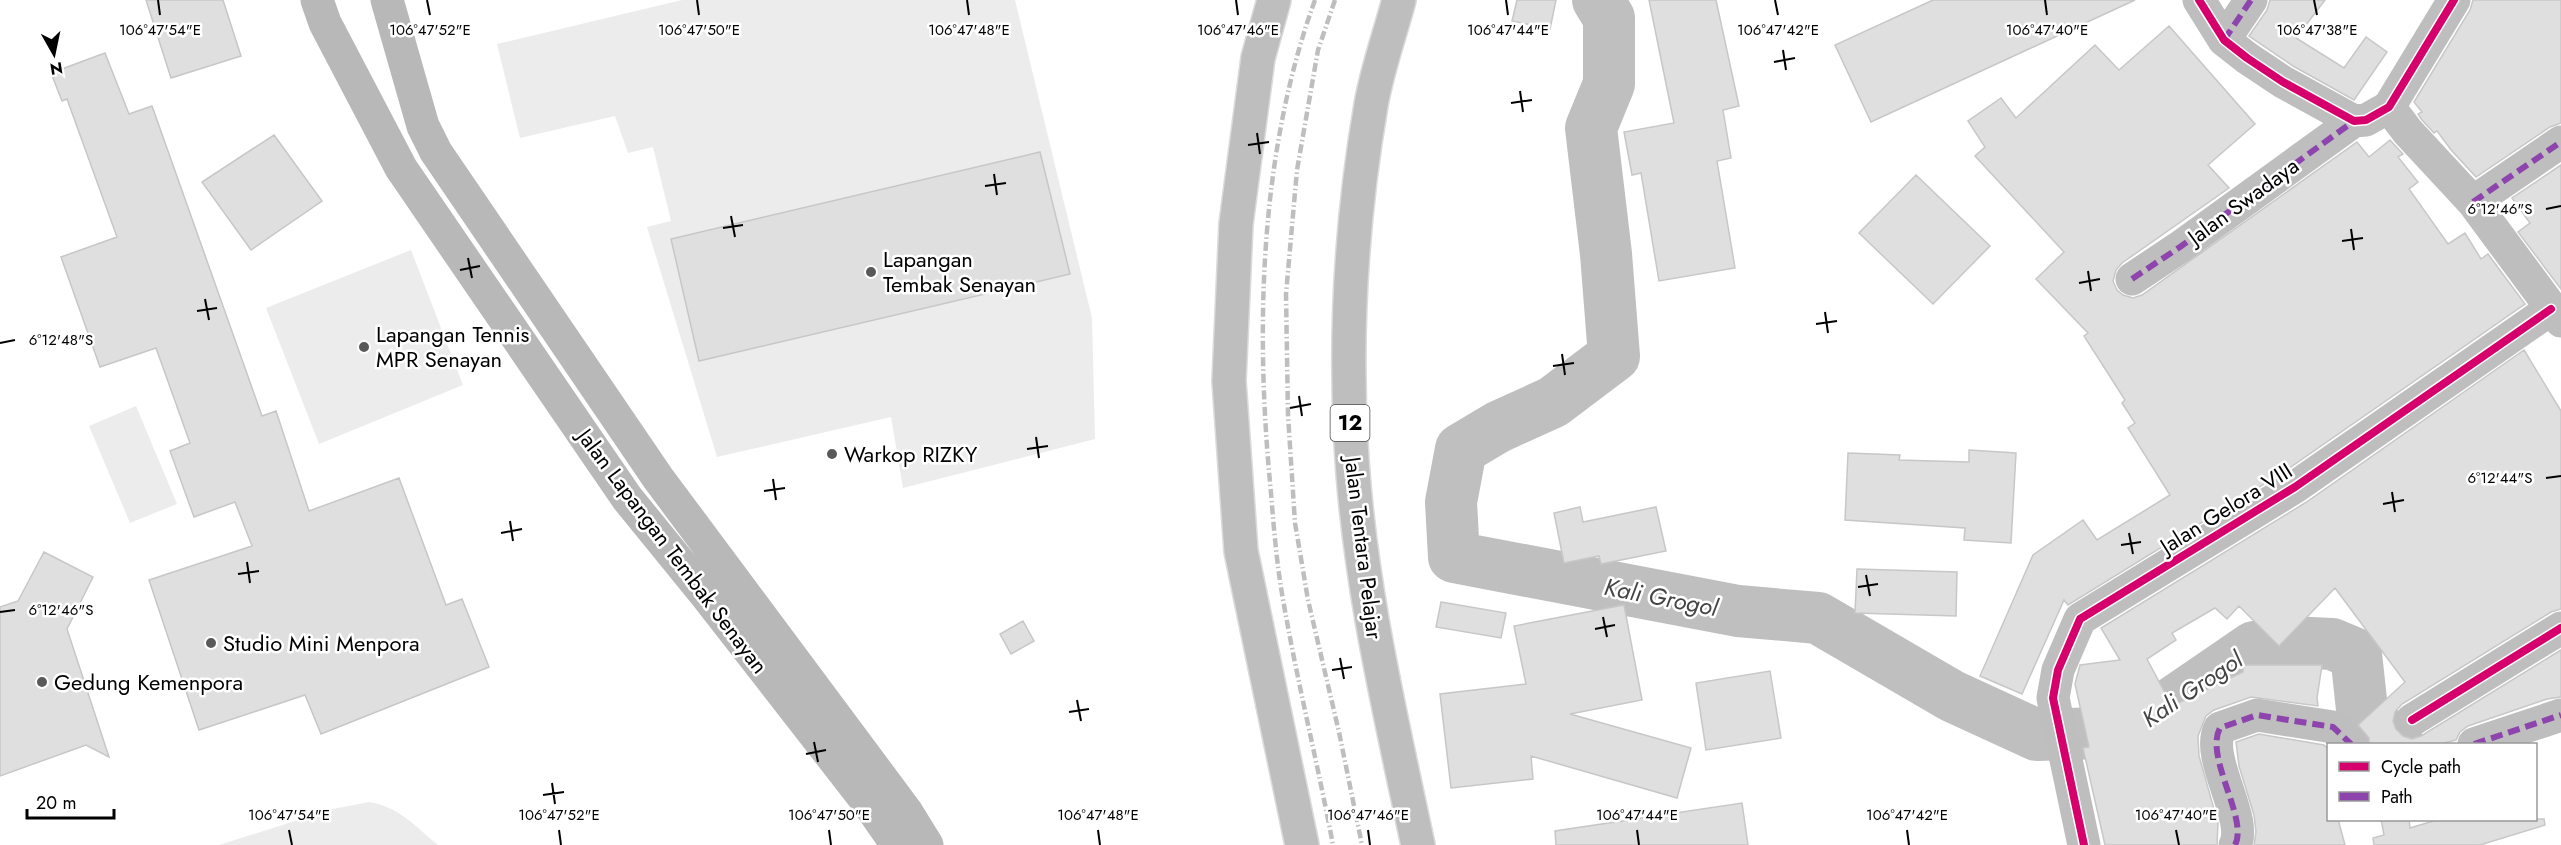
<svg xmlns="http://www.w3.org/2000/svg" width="2561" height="845" viewBox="0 0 2561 845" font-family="Jost,sans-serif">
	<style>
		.green { fill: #ececec }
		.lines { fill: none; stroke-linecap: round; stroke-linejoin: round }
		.river { stroke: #bfbfbf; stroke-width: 52 }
		.building { fill: #dfdfdf; stroke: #c7c7c7; stroke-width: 1.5 }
		.trunk-casing { stroke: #dbdbdb; stroke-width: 36 }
		.minor { stroke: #bebebe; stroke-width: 33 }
		.secondary { stroke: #b8b8b8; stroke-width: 33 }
		.trunk { stroke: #bebebe; stroke-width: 33 }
		.rail { stroke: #bebebe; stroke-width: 4.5; stroke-dasharray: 9 3 1.5 3; stroke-linecap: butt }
		.quiet { stroke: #8e44ad; stroke-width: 6; stroke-dasharray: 12 6; stroke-linecap: butt }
		.cycleway-casing { stroke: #fff; stroke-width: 11 }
		.cycleway { stroke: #d6006c; stroke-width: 8 }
		.ticks { fill: none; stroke: #000; stroke-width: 2 }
		.poi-dot { fill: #595959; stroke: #fff; stroke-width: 2 }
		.labels { text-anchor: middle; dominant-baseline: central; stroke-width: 5; stroke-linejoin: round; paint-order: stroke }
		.shield { fill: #fff; stroke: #4c4c4c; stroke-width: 1.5 }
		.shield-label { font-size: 21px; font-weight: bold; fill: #000 }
		.street-label { font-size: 22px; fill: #000; stroke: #fff }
		.poi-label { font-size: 22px; fill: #000; stroke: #fff; text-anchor: start }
		.water-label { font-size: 24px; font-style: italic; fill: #444; stroke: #fff }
		.ticks-label { font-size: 15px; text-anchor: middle; fill: #000; stroke: #fff; stroke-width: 5; stroke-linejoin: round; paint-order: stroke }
	</style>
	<rect width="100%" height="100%" fill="#fff"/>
	<!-- green -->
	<path class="green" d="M682 0H1015L1092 318 1095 439 903 488 891 417 717 457 647 227 671 221 653 147 628 153 615 116 520 138 497 44Z
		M411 250 463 385 319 444 266 308Z
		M136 406 177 504 130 523 89 426Z
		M369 802C398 806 416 827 438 845H219L333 809Z"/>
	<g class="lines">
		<!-- river -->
		<path class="river" d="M1598 0 1609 18V84L1591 128 1606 254 1614 356 1553 402 1498 427 1461 449 1451 502 1454 557 1738 611 1818 618 1952 696 2037 735 2130 732 2254 647 2290 642 2332 644 2356 654 2362 709 2391 742 2398 744"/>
	</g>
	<!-- building -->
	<path class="building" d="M146 0H223L241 56 171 78Z
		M1517 0H1556L1550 29 1512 21Z
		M1649 0H1716L1739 106 1723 110 1731 158 1717 161 1735 268 1659 281 1641 173 1632 175 1624 132 1674 123Z
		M1933 0H2135L1871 122 1835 45Z
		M2270 0H2325L2296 38 2344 68 2366 37 2387 52 2354 100 2293 66 2249 36 2267 10Z
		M2473 0H2561V123L2550 127 2476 177 2452 151 2437 131 2434 133 2422 120 2418 114 2422 112 2414 102 2470 10Z
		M2169 26 2255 124 2208 165 2229 188 2122 263 2116 270 2113 281 2117 290 2123 295 2133 298 2142 295 2357 142 2369 157 2390 140 2403 154 2398 157 2418 182 2409 189 2448 244 2465 233 2481 259 2488 254 2525 304 2285 471 2068 605 2064 600 2022 694 1980 676 2033 555 2083 520 2097 540 2170 495 2128 428 2135 423 2122 403 2125 400 2084 336 2088 333 2036 279 2064 252 1975 156 1985 147 1968 121 2001 98 2016 118 2095 45 2119 70Z
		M105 53 129 114 152 106 262 416 276 411 309 511 399 478 446 605 462 599 489 667 321 734 305 695 199 730 149 580 252 546 235 502 194 517 170 451 190 443 156 348 100 367 61 257 117 237 67 99 62 101 51 73Z
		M274 135 322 201 251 250 202 182Z
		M1040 152 1070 274 699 361 671 239Z
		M2561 165V289L2518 232 2530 223 2512 198Z
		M1916 175 1990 246 1933 304 1859 233Z
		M2524 350 2561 411V609L2551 612 2402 704 2395 712 2393 721 2396 729 2403 736 2412 739 2421 736 2561 650V697L2547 699 2468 726 2460 732 2456 740 2440 744H2369V738L2358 725 2405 682 2335 588 2279 646 2239 606 2227 619 2215 608 2172 633 2176 640 2147 659 2172 706 2243 672V665H2322L2317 698 2318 706 2251 697 2214 710 2206 716 2198 736 2199 756 2218 823 2217 845H2105L2083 748 2089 747 2075 684 2080 665 2120 660 2101 628 2305 503Z
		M1969 450 2016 453 2011 543 1964 540 1965 528 1845 520 1848 453 1900 455 1899 460 1969 462Z
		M1580 507 1583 522 1656 507 1666 551 1601 564 1599 556 1564 563 1554 513Z
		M44 552 93 577 67 629 109 757 86 745 0 776V607L18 601Z
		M1857 569 1957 572 1956 616 1855 613Z
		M1441 602 1506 613 1501 638 1436 627Z
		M1624 605 1642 700 1570 714 1691 748 1677 798 1531 756 1533 779 1451 788 1440 694 1526 684 1514 626Z
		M1023 621 1034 641 1011 654 1000 634Z
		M1770 671 1781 738 1706 750 1696 683Z
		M2259 734 2324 745 2328 749V819H2338L2345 845H2254L2256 832 2254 815 2239 766 2236 742Z
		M1742 803 1748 845H1556L1555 831Z
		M2381 819H2409L2410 828 2440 819H2544L2545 825 2480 845H2374L2373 838 2384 835Z"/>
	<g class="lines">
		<!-- trunk casing -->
		<g class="trunk-casing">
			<path id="trunk" d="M1274 0 1258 58 1236 224 1229 381 1241 551 1302 845
				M1399 0C1390 34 1377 70 1371 105 1352 215 1345 332 1351 443 1358 579 1390 713 1418 845"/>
		</g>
		<!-- minor -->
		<path class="minor" d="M2199 0 2224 40 2247 58 2283 82 2354 121 2366 120 2389 107 2454 0
			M2224 40 2251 0
			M2389 107 2408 132 2473 202 2561 321
			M2473 202 2561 142
			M2132 279 2180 247 2354 121
			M2412 720 2561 628
			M2474 744 2561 715
			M2084 845 2053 698 2058 670 2080 619 2295 487 2551 309
			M2235 845C2249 819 2204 757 2220 728L2257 715 2282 719 2333 727 2351 744"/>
		<!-- secondary -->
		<path class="secondary" d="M317 0 325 23 401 168 627 498 706 595 868 803 897 845
			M387 0 423 126 436 152 658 478 906 811 927 845"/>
		<!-- trunk -->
		<use href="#trunk" class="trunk"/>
		<!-- rail -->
		<path class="rail" d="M1315 0C1259 154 1255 331 1271 493 1274 530 1277 568 1284 605 1298 685 1318 765 1333 845
			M1335 0 1318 50 1297 170 1286 294 1288 415 1295 523 1308 600 1339 732 1362 845"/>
		<!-- quiet -->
		<path class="quiet" d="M2224 40 2251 0
			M2473 202 2561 142
			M2132 279 2180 247 2354 121
			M2474 744 2561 715
			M2235 845C2249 819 2204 757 2220 728L2257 715 2282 719 2333 727 2351 744"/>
		<!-- cycleway casing -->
		<g class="cycleway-casing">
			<path id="cycleway" d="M2199 0 2224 40 2247 58 2283 82 2354 121 2366 120 2389 107 2454 0
				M2412 720 2561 628
				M2084 845 2053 698 2058 670 2080 619 2295 487 2551 309"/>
		</g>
		<!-- cycleway -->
		<use href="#cycleway" class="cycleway"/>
	</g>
	<!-- ticks -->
	<path class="ticks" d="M158 0 160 15M427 0 430 15M697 0 699 15M967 0 969 15M1236 0 1238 15M1506 0 1508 15M1775 0 1778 15M2045 0 2047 15M2314 0 2317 15M1783 50 1786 70M1774 62 1795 58M1520 91 1523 112M1511 103 1532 100M1257 133 1260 154M1248 145 1269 142M994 174 997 195M985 186 1006 183M2546 209 2561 206M731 216 735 237M723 228 743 225M2351 229 2354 250M2342 241 2363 238M468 258 472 278M460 270 480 266M2088 271 2091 291M2079 283 2100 279M205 299 209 320M197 311 217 308M1825 312 1828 333M1816 324 1837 321M0 343 15 340M1562 354 1565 375M1553 366 1574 363M1299 396 1302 416M1290 408 1311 404M1036 437 1039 458M1027 449 1048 446M2546 478 2561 476M773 479 776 500M764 491 785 488M2392 492 2395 512M2383 504 2404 500M510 521 513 541M501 533 522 529M2129 533 2133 554M2121 545 2141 542M247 562 250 583M238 574 259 571M1866 575 1870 596M1858 587 1878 584M0 612 15 610M1603 617 1607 637M1595 629 1615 625M1340 658 1344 679M1332 670 1352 667M1077 700 1081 721M1069 712 1089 709M814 742 818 762M806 754 826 750M552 783 555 804M543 795 564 792M289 830 292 845M559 830 561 845M829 830 831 845M1098 830 1100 845M1368 830 1370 845M1637 830 1639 845M1907 830 1909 845M2176 830 2179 845"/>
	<!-- markers -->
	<g class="poi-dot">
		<circle cx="871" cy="272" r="6"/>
		<circle cx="364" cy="347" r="6"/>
		<circle cx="832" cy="454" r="6"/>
		<circle cx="211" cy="643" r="6"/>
		<circle cx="42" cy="682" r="6"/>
	</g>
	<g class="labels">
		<!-- shield labels -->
		<rect class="shield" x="1330.5" y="405" width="39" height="36" rx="4.5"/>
		<g class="shield-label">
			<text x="1350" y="423">12</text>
		</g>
		<!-- street labels -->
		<g class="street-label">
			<text transform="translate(2243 201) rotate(-36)">Jalan Swadaya</text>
			<text transform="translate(2226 508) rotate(-32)">Jalan Gelora VIII</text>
			<text transform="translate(1364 548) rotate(83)">Jalan Tentara Pelajar</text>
			<text transform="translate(673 551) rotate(53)">Jalan Lapangan Tembak Senayan</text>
		</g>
		<!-- poi labels -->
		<g class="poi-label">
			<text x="883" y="259">Lapangan<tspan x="883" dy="25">Tembak Senayan</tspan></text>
			<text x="376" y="334">Lapangan Tennis<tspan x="376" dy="25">MPR Senayan</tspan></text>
			<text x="844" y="454">Warkop RIZKY</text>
			<text x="223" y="643">Studio Mini Menpora</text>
			<text x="54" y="682">Gedung Kemenpora</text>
		</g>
		<!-- water labels -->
		<g class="water-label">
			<text transform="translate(1661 597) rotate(11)">Kali Grogol</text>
			<text transform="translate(2192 689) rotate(-34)">Kali Grogol</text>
		</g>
	</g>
	<g class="ticks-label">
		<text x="160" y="35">106°47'54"E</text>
		<text x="430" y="35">106°47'52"E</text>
		<text x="699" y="35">106°47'50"E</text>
		<text x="969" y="35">106°47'48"E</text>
		<text x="1238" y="35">106°47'46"E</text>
		<text x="1508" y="35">106°47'44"E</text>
		<text x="1778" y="35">106°47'42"E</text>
		<text x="2047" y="35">106°47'40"E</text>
		<text x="2317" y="35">106°47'38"E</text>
		<text x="2500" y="214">6°12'46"S</text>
		<text x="61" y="345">6°12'48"S</text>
		<text x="2500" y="483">6°12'44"S</text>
		<text x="61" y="615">6°12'46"S</text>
		<text x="289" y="820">106°47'54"E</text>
		<text x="559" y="820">106°47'52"E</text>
		<text x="829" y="820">106°47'50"E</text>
		<text x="1098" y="820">106°47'48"E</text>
		<text x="1368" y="820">106°47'46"E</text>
		<text x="1637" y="820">106°47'44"E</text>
		<text x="1907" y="820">106°47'42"E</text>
		<text x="2176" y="820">106°47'40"E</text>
	</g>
	<!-- legend -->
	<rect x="2327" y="743" width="210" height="78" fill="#ffffff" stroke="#999999" stroke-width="1.5"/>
	<rect x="2339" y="762" width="30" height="9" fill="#d6006c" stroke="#999999" stroke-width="1.5"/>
	<text x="2381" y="773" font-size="18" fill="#000000">Cycle path</text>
	<rect x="2339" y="792" width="30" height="9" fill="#8e44ad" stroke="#999999" stroke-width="1.5"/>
	<text x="2381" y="803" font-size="18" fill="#000000">Path</text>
	<!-- north arrow -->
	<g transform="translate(54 54) rotate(171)" stroke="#ffffff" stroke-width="4.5" paint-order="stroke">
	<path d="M0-4.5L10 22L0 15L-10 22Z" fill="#000000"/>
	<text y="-9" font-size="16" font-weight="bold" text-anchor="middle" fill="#000000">N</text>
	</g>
	<!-- scale -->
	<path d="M27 809v9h87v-9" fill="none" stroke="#000000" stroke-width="3"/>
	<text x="36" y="809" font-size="18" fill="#000000" stroke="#ffffff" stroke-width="4.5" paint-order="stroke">20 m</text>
</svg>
